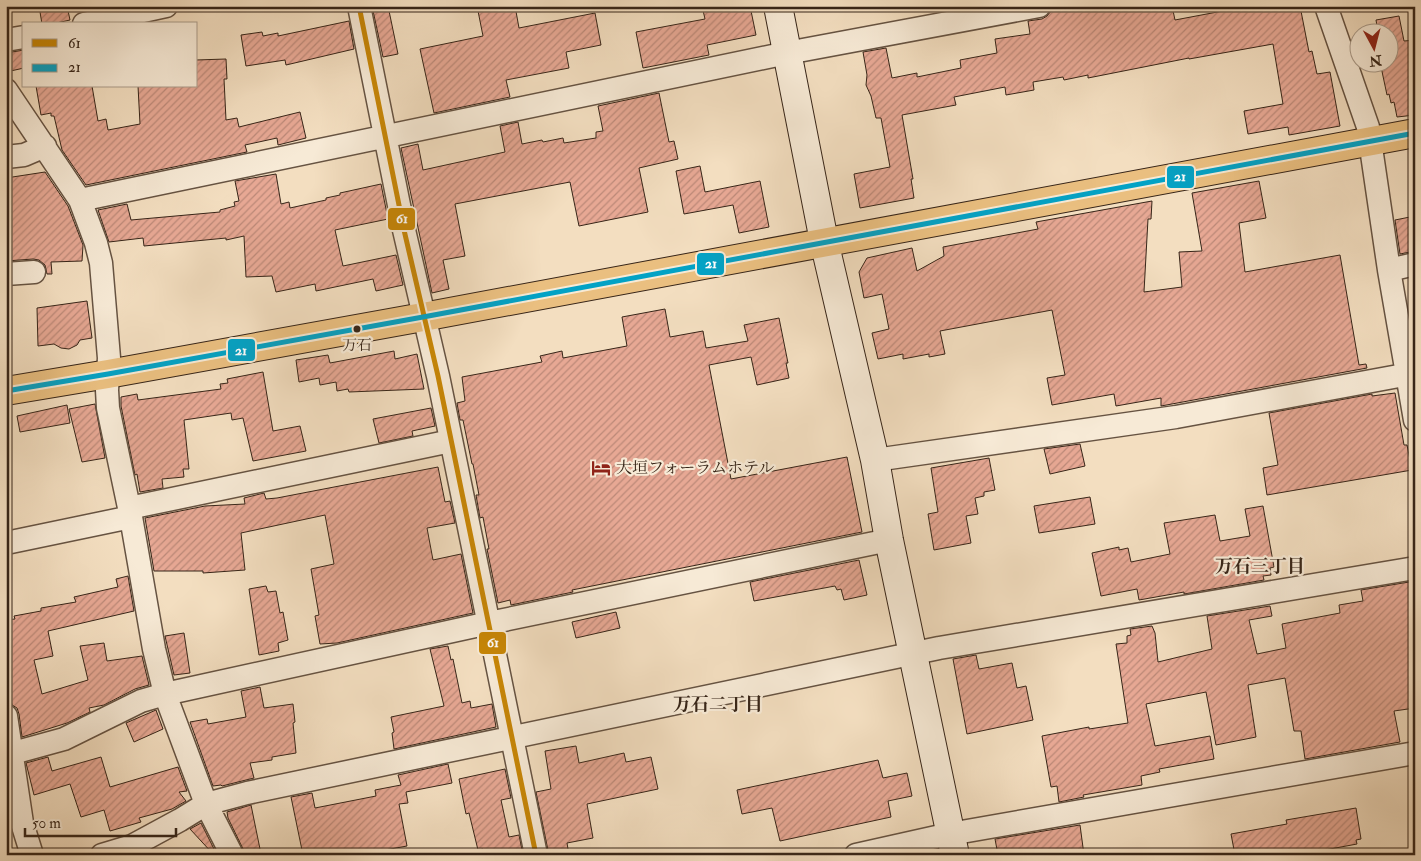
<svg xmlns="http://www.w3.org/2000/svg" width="1421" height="861" viewBox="0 0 1421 861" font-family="'IM FELL Double Pica','Noto Serif JP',serif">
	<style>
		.building { fill: url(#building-hatch); stroke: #372518 }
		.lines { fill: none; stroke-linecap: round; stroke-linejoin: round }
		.street-casing { stroke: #665342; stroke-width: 25 }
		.secondary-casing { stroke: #372518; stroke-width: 30 }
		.primary-casing { stroke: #372518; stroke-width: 30 }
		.street { stroke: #f7ead6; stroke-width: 22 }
		.secondary { stroke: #f7ead6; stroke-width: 28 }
		.primary { stroke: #eabf80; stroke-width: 28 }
		.bus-1-casing { stroke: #f7ead6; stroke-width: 9 }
		.bus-2-casing { stroke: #f7ead6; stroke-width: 9 }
		.bus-1 { stroke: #c78606; stroke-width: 5 }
		.bus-2 { stroke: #03a2c5; stroke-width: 5 }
		.bus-dot { fill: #372518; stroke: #f7ead6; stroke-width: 2 }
		.labels { text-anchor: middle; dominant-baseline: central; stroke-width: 4.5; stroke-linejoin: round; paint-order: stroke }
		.bus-label { font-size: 15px; fill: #372518; stroke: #f7ead6 }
		.poi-label { font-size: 16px; fill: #372518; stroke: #f7ead6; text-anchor: start }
		.neighbourhood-label { font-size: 18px; font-weight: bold; fill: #372518; stroke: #f7ead6 }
		.line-badge { stroke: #f7ead6; stroke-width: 2 }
		.badge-label { font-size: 14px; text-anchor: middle; font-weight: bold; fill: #fff }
	</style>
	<defs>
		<pattern id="building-hatch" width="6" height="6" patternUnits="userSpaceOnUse" patternTransform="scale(1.25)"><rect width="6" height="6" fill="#e7a894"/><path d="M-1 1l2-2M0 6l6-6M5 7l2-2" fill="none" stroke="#bc8978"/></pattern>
	</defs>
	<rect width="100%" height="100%" fill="#f3dec0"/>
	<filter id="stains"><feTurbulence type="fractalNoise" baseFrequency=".004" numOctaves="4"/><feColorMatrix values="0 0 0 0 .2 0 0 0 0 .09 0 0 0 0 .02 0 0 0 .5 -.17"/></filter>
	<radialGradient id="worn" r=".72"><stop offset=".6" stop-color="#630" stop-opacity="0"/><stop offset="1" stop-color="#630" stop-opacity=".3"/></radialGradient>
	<!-- building -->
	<path class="building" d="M39 6H67L70 20 52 24H42Z
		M372 6H388L398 54 383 57Z
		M477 6H515L519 28 595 13 601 45 566 52 569 68 506 80 510 97 434 113 420 49 483 36Z
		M702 6H750L756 35 707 45 709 55 643 68 636 32 705 19Z
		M1077 6H1172L1175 20 1249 6H1300L1309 52 1312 51 1317 74 1330 72 1340 126 1289 135 1288 127 1248 134 1244 111 1283 104 1273 44 1189 59V58L1088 78V75L1064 80 1063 77 1033 82 1034 90 1006 95 1005 87 954 97 956 105 902 115 913 179H911L914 198 860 208 854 174 890 167 881 118H876L871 96 866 85 867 75 863 52 886 48 892 78 917 73V77L961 68 960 60 997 53 995 39 1030 34 1028 21 1042 19 1047 16 1051 11Z
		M1399 16 1404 41 1415 40V115L1397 117 1394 102 1391 103 1389 94 1387 95 1380 62H1388V32H1378L1376 20Z
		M349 21 354 49 286 65 285 60 246 66 241 35 262 32 263 36 278 33V36Z
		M24 50V68L6 72V53Z
		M226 59 227 79H224L226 120 237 118 239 127 300 112 306 138 278 145 277 138 245 145 247 152 86 185 62 150 54 116H51V113L41 115 36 86H92L98 121 106 119 108 130 140 124 138 86H196V60Z
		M659 93 669 142 674 141 678 159 639 168 648 212 579 226 570 182 455 204 465 256 443 260 449 289 432 293 401 148 418 144 423 170 505 152 500 126 518 122 522 144 542 140 543 142 563 138 564 143 596 138V132L603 131 598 106Z
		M700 166 705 192 760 181 769 227 739 233 733 205 684 214 676 171Z
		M45 172 68 206 83 245 82 261 51 262 52 274H47L45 265 39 260 33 259 6 261V178Z
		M276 174 281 204 289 202 290 208 326 200V198L340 195V193L381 184 388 219 335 230 343 266 396 255 403 285 376 291 373 279 316 291 315 284 276 292 272 276 246 277 244 236 226 240V238L144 246 143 238 109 242 98 210 127 204 131 220 220 212V210L235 206 234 202 239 201 235 181Z
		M1259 181 1266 218 1239 223 1245 272 1340 255 1359 365 1366 364 1367 368 1161 406V398L1116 406 1114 394 1052 405 1047 378 1065 375 1052 310 940 331 945 354 929 357V354L903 359V354L878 359 872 333 889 329 882 294 864 298 859 272 867 258 912 248 917 271 944 256 943 247 1038 229 1036 222 1152 201 1151 219H1148L1144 292 1182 287 1179 252 1202 251 1192 193Z
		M1415 216V251L1400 254 1395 220Z
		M87 301 92 338 80 340 77 345 69 349 61 348 54 344 38 346 37 308Z
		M665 309 670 337 703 331 706 348 748 341 744 325 779 318 788 363H786L789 378 757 385 751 357 709 365 731 479 847 457 862 532 572 590 573 592 511 605 510 600 498 603 487 549H489L483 517 480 518 476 495H479L473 464H472L463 420H460L457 403 465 401 462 377 542 362 540 356 562 351 563 358 627 346 622 317Z
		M394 351 395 359 417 354 424 389 349 392 348 389 337 391 336 382 320 385 319 378 299 382 296 360 328 355 330 363Z
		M263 372 273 431 300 426 306 451 253 461 243 418 232 420 231 413 184 420 189 469H183L184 477 162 479 163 488 140 492 137 474 135 475 121 406V397L137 394 138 400 221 389 220 384 228 383 227 379Z
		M1395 393 1404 445H1407L1412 470 1267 495 1263 468 1278 465 1269 413 1372 394V396Z
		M95 404 105 458 82 462 69 409Z
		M67 405 70 423 20 432 17 416Z
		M431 408 435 426 412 431 413 436 379 443 373 419Z
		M1080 444 1085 466 1050 474 1044 449Z
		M989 458 995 490 984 492V496L975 498 978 514 966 516 971 543 934 550 928 514 938 512 931 468Z
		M438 467 445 502 450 501 455 523 427 528 433 560 461 554 473 613 337 643 320 644 315 616 319 615 311 569 334 564 325 515 241 533 245 570 203 573V571H154L145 518 205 506 245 504 244 498 264 493 266 499 277 498Z
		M1090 497 1095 524 1039 533 1034 506Z
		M1263 506 1274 567 1270 568 1271 575 1263 576 1264 580 1184 594V592L1139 600 1137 589 1101 596 1092 553 1119 547V550L1128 548 1131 562 1170 554 1164 523 1215 515 1220 541 1250 536 1245 509Z
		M859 560 867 595 844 600 841 589 837 590 835 586 754 601 750 582Z
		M128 576 134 611 48 631 53 656 34 660 42 694 88 680 80 646 104 643 107 661 142 656 149 685 135 689 104 705 89 708 90 712 67 723 22 737 19 714 17 708 12 705 6 675V620L15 619 14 616 41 611V608L76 602 74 597 118 587 116 579Z
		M1415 581V708L1394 711 1400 742 1305 759 1301 731H1294L1285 678 1248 685 1256 737 1216 745 1206 692 1146 704 1155 746 1210 736 1214 759 1159 769 1160 772 1141 776 1142 785 1083 795 1084 797 1059 802 1057 786 1051 787 1042 736 1089 727V729L1128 723 1116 644 1127 643V636L1131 635 1130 629 1152 626 1155 633 1158 662 1212 649 1207 616 1270 606 1272 616 1249 620 1257 654 1286 648 1282 624 1340 613 1339 605 1363 601 1361 590Z
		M266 586 268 592 276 591 280 613 283 612 288 640 278 643 279 651 259 655 249 589Z
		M616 612 620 628 576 638 572 622Z
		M184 633 190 673 174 675 165 636Z
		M448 646 451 660 453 659 462 703 470 701 471 708 492 704 496 727 394 749 392 733 394 732 391 717 444 706 430 649Z
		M976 655 979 669 1012 663 1017 688 1026 686 1033 720 967 734 953 659Z
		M260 687 264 708 293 704 295 722 293 723 296 753 272 757V760L250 763 254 778 222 786 221 785 213 786 190 722 207 719 208 724 246 717 241 691Z
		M156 710 163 729 134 742 126 723Z
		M576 746 579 763 624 753 626 762 651 757 658 789 587 804 593 838 567 843 569 855H549L536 792 551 789 545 751Z
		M48 757 52 771 101 757 110 787 178 767 187 791 179 792 186 801 172 809 139 818 141 822 110 831 104 810 81 817 70 784 34 795 26 763Z
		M878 760 883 778 907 773 912 796 888 801 891 817 780 841 772 808 742 814 737 790Z
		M448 764 452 783 406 792 408 803 399 804 407 846 374 852V855H303L291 797 312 793 315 808 376 796 375 790 401 785 398 775Z
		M505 769 511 798 501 800 509 837 519 835 523 855H484L483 849 478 850 469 813 466 814 459 779Z
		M251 805 260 849 245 853 228 818 227 812Z
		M1356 808 1361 839 1356 840 1357 844 1298 855H1235L1231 834 1287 824 1286 820Z
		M201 823 217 855H214L190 829Z
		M1080 825 1084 855H998L995 839Z"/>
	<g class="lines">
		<!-- street casing -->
		<g class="street-casing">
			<path id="street" d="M359 6 404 230 438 376 536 855
				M1326 6 1368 127 1389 270 1415 420
				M84 24 166 6
				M6 40 24 37
				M6 90 80 200 96 243 101 263 109 358 107 390 108 408 131 517 154 649 165 694 206 804 232 855
				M6 157 24 155 45 146
				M80 200 787 53 1039 6
				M1389 270 1415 264
				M6 274 34 272
				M875 460 1176 417 1415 373
				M129 508 451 441
				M6 543 131 517
				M6 716 22 823 32 855
				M13 753 64 739 141 701 165 694 489 623 889 540
				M102 855 132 846 180 820 206 804 247 793 939 648 1415 568
				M856 855 950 834 1415 753"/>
		</g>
		<!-- secondary casing -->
		<g class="secondary-casing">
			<path id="secondary" d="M778 6 824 241 875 460 889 540 955 855"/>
		</g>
		<!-- primary casing -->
		<g class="primary-casing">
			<path id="primary" d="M6 391 108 374 423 317 1415 133"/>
		</g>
		<!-- street -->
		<use href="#street" class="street"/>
		<!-- secondary -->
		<use href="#secondary" class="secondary"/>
		<!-- primary -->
		<use href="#primary" class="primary"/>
		<!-- bus-1 casing -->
		<g class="bus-1-casing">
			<path id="bus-1" d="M359 6 404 230 438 376 536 855"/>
		</g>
		<!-- bus-2 casing -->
		<g class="bus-2-casing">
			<path id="bus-2" d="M6 391 108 374 423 317 1415 133"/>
		</g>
		<!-- bus-1 -->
		<use href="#bus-1" class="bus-1"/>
		<!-- bus-2 -->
		<use href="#bus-2" class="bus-2"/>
	</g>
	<!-- icons -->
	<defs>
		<g id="hotel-bare" transform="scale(1.5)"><path d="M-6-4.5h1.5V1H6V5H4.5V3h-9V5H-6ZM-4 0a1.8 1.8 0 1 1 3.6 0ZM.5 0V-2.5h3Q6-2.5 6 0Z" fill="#8f2418" stroke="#f7ead6" stroke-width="2.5" paint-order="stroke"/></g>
	</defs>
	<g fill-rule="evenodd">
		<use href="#hotel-bare" x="601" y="468"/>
	</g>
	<!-- markers -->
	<circle class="bus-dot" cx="357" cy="329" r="4.5"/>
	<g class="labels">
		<!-- bus labels -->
		<g class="bus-label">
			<text x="357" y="345">万石</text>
		</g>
		<!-- poi labels -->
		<g class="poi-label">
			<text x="616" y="468">大垣フォーラムホテル</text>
		</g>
		<!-- neighbourhood labels -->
		<g class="neighbourhood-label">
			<text x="1260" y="566">万石三丁目</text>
			<text x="718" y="704">万石二丁目</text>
		</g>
	</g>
	<g class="line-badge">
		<rect x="1166" y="165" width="29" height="24" rx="5" fill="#03a2c5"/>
		<rect x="387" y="207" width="29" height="24" rx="5" fill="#c78606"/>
		<rect x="696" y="252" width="29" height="24" rx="5" fill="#03a2c5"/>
		<rect x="227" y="338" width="29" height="24" rx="5" fill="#03a2c5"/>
		<rect x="478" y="631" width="29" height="24" rx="5" fill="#c78606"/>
	</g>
	<g class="badge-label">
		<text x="1180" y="181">21</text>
		<text x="402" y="223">61</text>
		<text x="711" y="268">21</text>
		<text x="241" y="355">21</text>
		<text x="493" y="647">61</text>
	</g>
	<!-- margin -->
	<rect width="1421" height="861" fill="none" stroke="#f3dec0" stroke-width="25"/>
	<rect x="8" y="8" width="1406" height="846" fill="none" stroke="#372518" stroke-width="2.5"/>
	<rect x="12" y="12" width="1396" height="836" fill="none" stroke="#372518"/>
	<!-- legend -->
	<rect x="22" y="22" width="175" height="65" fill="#f7ead6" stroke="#aa9b8a"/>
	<rect x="32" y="39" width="25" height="8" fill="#c78606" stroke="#aa9b8a"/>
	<text x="68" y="48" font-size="15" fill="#372518">61</text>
	<rect x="32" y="64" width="25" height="8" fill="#03a2c5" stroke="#aa9b8a"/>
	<text x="68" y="72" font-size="15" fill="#372518">21</text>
	<!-- north arrow -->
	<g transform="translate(1374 48) rotate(173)"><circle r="24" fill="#f7ead6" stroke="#aa9b8a"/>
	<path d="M0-4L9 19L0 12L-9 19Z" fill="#8f2418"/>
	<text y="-8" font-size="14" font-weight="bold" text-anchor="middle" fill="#372518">N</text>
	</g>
	<!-- scale -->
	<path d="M25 828v8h151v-8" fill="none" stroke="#372518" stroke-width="2.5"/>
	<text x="32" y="828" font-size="15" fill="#372518" stroke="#f7ead6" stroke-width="4" paint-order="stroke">50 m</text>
	<rect width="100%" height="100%" filter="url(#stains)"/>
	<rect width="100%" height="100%" fill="url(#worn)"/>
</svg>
